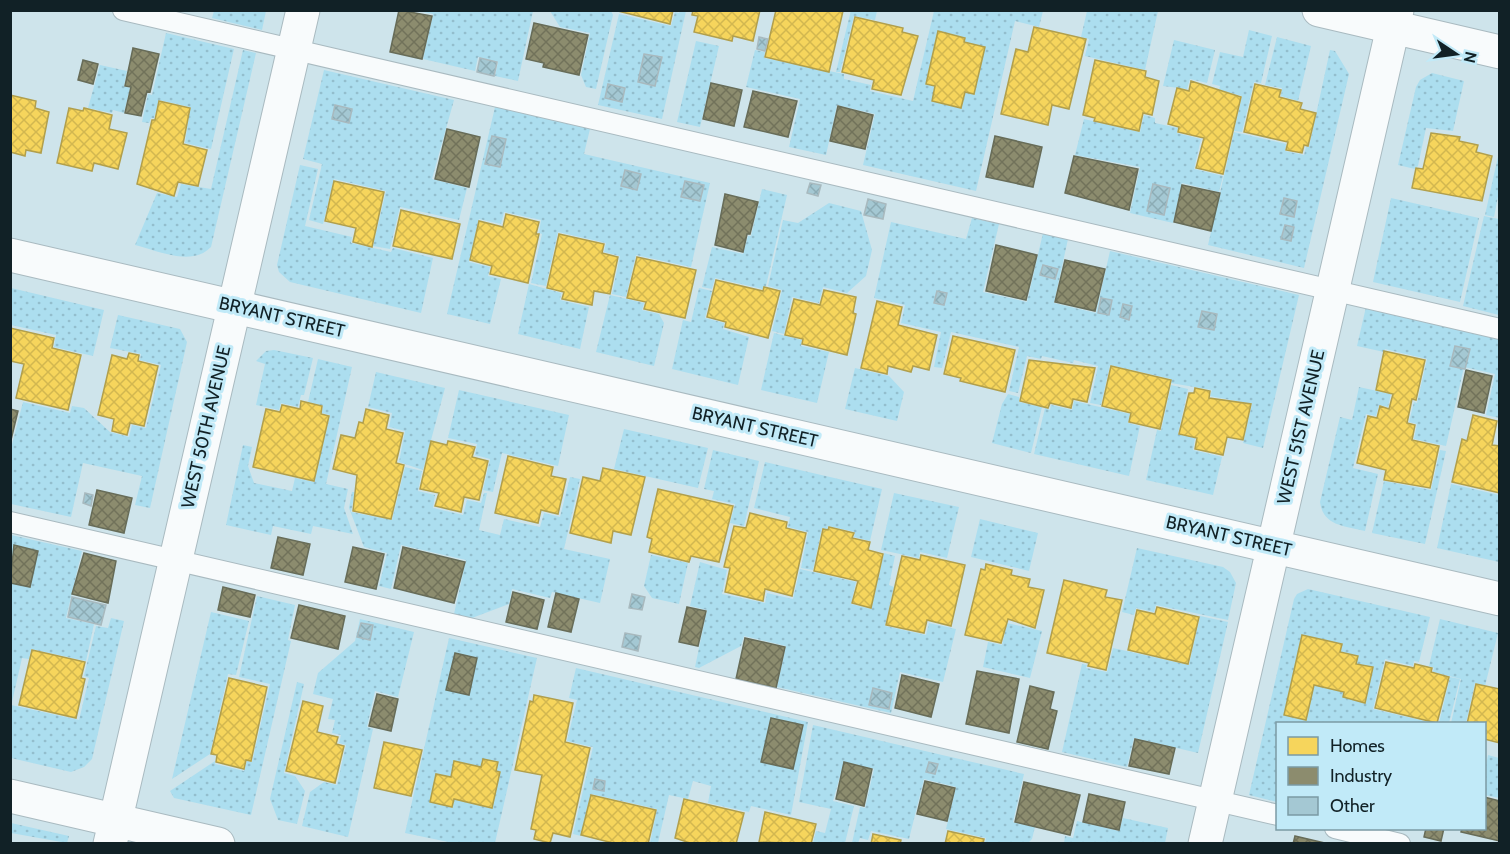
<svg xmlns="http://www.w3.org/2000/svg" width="1510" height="854" viewBox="0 0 1510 854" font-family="Cabin,sans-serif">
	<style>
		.grass { fill: url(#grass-dots) }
		.homes { fill: url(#homes-cross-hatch); stroke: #b19f4c; stroke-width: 1.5 }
		.industry { fill: url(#industry-cross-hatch); stroke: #676c58; stroke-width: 1.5 }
		.building { fill: url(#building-cross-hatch); stroke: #a8b9be; stroke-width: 1.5 }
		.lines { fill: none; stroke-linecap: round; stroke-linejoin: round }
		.service-casing { stroke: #a9bac0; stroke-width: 22 }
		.minor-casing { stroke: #a9bac0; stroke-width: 35 }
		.tertiary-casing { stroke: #a9bac0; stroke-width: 35 }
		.service { stroke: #f8fbfc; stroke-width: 20 }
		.minor { stroke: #f8fbfc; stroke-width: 33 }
		.tertiary { stroke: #f8fbfc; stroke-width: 33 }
		.labels { text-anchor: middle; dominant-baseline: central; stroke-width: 6; stroke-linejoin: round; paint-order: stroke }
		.street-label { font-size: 18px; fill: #112126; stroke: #c1eaf8 }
	</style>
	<defs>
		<pattern id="grass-dots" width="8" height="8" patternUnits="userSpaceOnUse" patternTransform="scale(1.5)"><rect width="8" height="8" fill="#acdeef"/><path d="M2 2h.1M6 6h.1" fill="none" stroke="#93becd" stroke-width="1.8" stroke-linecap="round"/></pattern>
		<pattern id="homes-cross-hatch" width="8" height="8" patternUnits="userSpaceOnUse" patternTransform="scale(1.5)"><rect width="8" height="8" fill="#f6d55c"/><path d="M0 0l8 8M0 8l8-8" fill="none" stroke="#d2b750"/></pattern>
		<pattern id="industry-cross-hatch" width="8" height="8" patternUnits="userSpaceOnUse" patternTransform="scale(1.5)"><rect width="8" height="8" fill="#8c8c6e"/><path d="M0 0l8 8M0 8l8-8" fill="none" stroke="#71725a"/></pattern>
		<pattern id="building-cross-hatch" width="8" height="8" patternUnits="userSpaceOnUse" patternTransform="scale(1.5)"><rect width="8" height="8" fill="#a4c8d3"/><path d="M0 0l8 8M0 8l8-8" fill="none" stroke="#8cacb5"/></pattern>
	</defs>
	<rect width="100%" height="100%" fill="#cee4eb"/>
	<!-- grass -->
	<path class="grass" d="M851 10 877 11 875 20 854 16 840 72H836Z
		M214 11V10L266 11 262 30 212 18Z
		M418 11H533L518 81 495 76 498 62 478 57 475 71 423 59 433 14Z
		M550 11H611L613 15 596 89 586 87 581 75 590 33 560 27Z
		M680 11H686L662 119 598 105 619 14 671 26 675 12 679 13Z
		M934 11H1043L1039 27 1015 21 976 191 863 165 875 114 837 105 826 155 789 147 800 99 746 87 755 50 765 52 764 58 844 74V79L871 85 870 91 913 101Z
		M1087 11H1158L1145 70 1085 56 1089 39 1081 37Z
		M1249 30 1272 36 1261 83 1254 82 1242 132 1234 131 1242 96 1219 90 1220 86 1212 84 1220 52 1243 57Z
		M166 33 234 49 211 149 185 143 190 107 159 100 154 118H151L149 123 142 122 148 94 152 95Z
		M1277 37 1311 46 1298 101 1281 96 1282 88 1265 85Z
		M1174 40 1215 50 1207 83 1190 79 1187 89 1163 86Z
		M696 41 719 46 700 127 677 122Z
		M243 50 256 53 211 247C192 267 159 251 135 245L157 193 177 197 181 184 211 189Z
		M1330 50 1335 51 1349 74 1304 268 1208 245 1234 132 1286 144 1285 151 1304 155 1306 147H1309Z
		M100 65 127 71 124 86 130 88 124 113 113 110 112 113 88 108Z
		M324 70 454 100 432 179 467 188 459 220 400 207 390 249 373 246 386 191 334 179 323 224 309 220 322 164 303 159Z
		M1432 73 1464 81 1453 131 1426 128 1418 166 1415 169 1398 165 1416 87 1420 80Z
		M495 107 590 129 584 154 710 183 691 267 636 255 626 297 612 294 620 256 604 252 606 243 558 232 546 286 531 283 542 234 539 233 541 220 504 212 501 224 479 219 469 262 490 267 488 276 501 279 490 324 447 314Z
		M1144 115 1155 118V123L1178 128 1177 133 1201 139 1194 169 1223 176 1219 192 1182 183 1173 223 1130 213 1140 167 1075 155 1084 119 1140 132Z
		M1499 152V191L1494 217 1485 215Z
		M300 165 318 169 305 226 352 237 351 243 391 252 393 248 433 258 421 313 290 282 279 272 277 265Z
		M762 189 787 195 766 286 763 289 715 278 712 289 702 287 712 247 743 254 748 236H751Z
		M1391 198 1479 218 1460 302 1373 282Z
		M829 203 861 211 872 250 866 276 847 293 823 287 819 303 792 297 784 334 772 331 782 290 768 286 783 220 798 223Z
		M1484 216 1499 219V315L1463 306Z
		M972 218 999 224 983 292 1027 302 1043 233 1068 239 1054 303 1096 313 1110 251 1299 295 1263 448 1243 443 1252 404 1210 396 1212 390 1171 383V379L1110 365 1101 405 1090 403 1098 366 1074 360 1073 363 1042 356 1041 359 1027 356 1018 393 1009 391 1019 347 951 332 942 368 934 367 941 332 901 323 905 305 874 298 891 222 966 239Z
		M529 284 561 293 560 300 589 307 580 349 518 334Z
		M11 288 104 310 93 356 54 347 56 335 11 325Z
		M699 288 712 291 705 318 724 323 723 329 749 337 738 385 672 369 683 320 691 322Z
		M610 295 644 303 642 310 659 314 664 323 654 366 596 352Z
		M1366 307 1499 338V418L1486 415 1495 374 1464 367 1446 446 1414 439 1417 424 1409 422 1414 402 1417 403 1427 359 1385 349 1384 352 1357 346Z
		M118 315 180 329 187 342 150 508 135 505 142 476 83 463 71 517 11 504V448L23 402 70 413 72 406 84 408 110 432 129 437 132 425 146 428 161 365 140 360 141 354 110 348Z
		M774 333 802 340 801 346 829 352 817 403 761 390Z
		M274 350 313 358 304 395H301L298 407 281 403 279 410 256 405 265 364 256 361 266 351Z
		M318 359 352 367 326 484 348 489 344 508 353 534 313 526 311 534 273 526 271 535 226 525 243 445 252 447 248 466 254 483 292 491 295 478 314 482 330 415 322 413 323 406 308 402Z
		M855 368 889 376 904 392 897 421 845 409Z
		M376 372 445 388 423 470 399 462 405 431 389 427 392 413 368 407Z
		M1171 385 1188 389 1178 434 1195 438 1193 450 1222 457 1213 495 1146 480 1157 430 1161 431Z
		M1359 387 1391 394 1388 407 1379 405 1376 416 1366 414 1353 468 1378 474 1365 531C1345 526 1323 526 1320 502L1340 417 1352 420Z
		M459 390 569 415 558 466 502 453 493 492 483 490 490 459 475 455 477 444 448 438Z
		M1008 394 1019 397V402L1042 407 1031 453 992 443 1002 404Z
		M1074 401 1130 414 1128 423 1140 426 1129 476 1034 454 1045 408 1050 410 1051 405 1072 410Z
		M624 429 708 448 698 488 614 469Z
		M713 450 759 461 744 526 730 523 735 504 712 499 714 491 704 489Z
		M1440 450 1446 451 1425 544 1372 533 1384 481 1431 490Z
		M765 462 882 489 870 541 854 537 855 532 828 526 827 529 822 528 813 570 801 568 808 532 788 527 790 517 754 508Z
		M405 467 422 471 418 491 435 495 433 508 463 515 467 500 481 503 484 493H487L479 530 500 535 504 519 540 527 544 513 560 517 570 477 580 479 564 549 610 559 600 603 552 592 550 598 512 589 509 604 472 618 454 614 466 560 401 545 391 589 379 586 387 553 364 547 349 508 352 492H355L351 512 392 520Z
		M1451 484 1499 495V562L1437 548Z
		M894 493 959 507 947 558 920 552 919 558 881 550Z
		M980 519 1038 533 1029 571 971 557Z
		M11 535 82 551 66 618 94 624 86 661 31 649 29 659 22 658 12 702Z
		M1137 548 1223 567 1230 572 1236 583 1228 620 1156 605 1154 612 1136 608 1134 615 1122 612Z
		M884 553 895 556 889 585 894 587 885 626 926 635 929 623 956 629 943 682 900 672 891 713 777 687 786 646 744 636 741 646 699 668 695 667 707 610 690 606 700 562 727 570 722 594 765 603 767 593 793 599 800 569 856 582 851 604 871 609Z
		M651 555 688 563 679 604 652 598 644 586Z
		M1308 589 1430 617 1419 662 1414 661 1413 666 1385 659 1373 709 1433 723 1278 724 1277 802 1249 795 1294 599 1297 594Z
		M257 596 295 605 288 640 291 641 251 815 174 798 170 791 215 761V764L244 771 247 761 252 762 270 684 239 677Z
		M211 612 249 621 236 675 228 674 210 754 172 779Z
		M1200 616 1228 622 1198 753 1134 738 1127 767 1062 752 1082 664 1087 665 1086 668 1107 672 1113 648 1189 665Z
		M111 618 124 621 92 759 84 767 71 772 11 758V705L79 720 89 678 84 676 96 626 108 628Z
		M360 619 414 632 398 697 375 691 367 727 373 729 348 837 302 826 310 792 324 782 337 785 346 745 339 743 341 735 332 733 335 720 328 719 333 699 313 694 318 673 355 641Z
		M1440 619 1498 633 1485 686 1475 683 1466 723H1451L1461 679 1433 672 1434 668 1429 666Z
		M1007 623 1042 631 1030 678 983 667 988 642 1002 645Z
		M449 638 537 658 495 843H453L405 833Z
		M576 668 808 722 791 815 751 806 749 812 708 803 711 786 693 781 688 799 669 795 658 843H650L657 809 591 794 581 836 573 834 593 747 567 741 577 700 569 698Z
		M1450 677 1460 679 1449 723H1439Z
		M297 682 304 684 284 773 295 776 305 791 297 824 278 820 270 799Z
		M813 725 1024 774 1013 822 1035 827 1032 839 1027 844 985 843 986 838 946 829 956 787 924 779 909 839 871 831 868 840 860 838 858 843H852L860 807 865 808 874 769 844 762 833 801 854 806 845 843H813L816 831 825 833 831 809 799 802Z
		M1488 755 1499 758V798L1485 795V770Z
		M1123 818 1168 828 1165 843H1064L1065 836 1073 838 1077 821 1119 831Z
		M11 823 69 836 67 843 11 833Z"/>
	<!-- homes -->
	<path class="homes" d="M614 10H673L670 24Z
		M693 10H760L753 41 733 36 732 41 694 32 698 16 692 15Z
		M776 10 843 11 829 72 765 57Z
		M855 17 903 28 902 32 918 36 901 95 872 89 874 80 842 72Z
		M1034 27 1086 39 1069 109 1052 105 1048 125 1001 114 1016 49 1028 52Z
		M938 31 965 38 964 42 985 47 974 94 965 92 961 108 932 101 935 86 926 84Z
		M1095 60 1146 71 1145 77 1159 81 1152 115 1143 113 1139 131 1094 121 1095 118 1083 115Z
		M1191 81 1241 97 1223 174 1196 168 1204 138 1178 132 1179 127 1168 124 1177 88 1189 91Z
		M1255 84 1281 90 1279 97 1302 103 1300 109 1316 113 1308 146 1304 145 1302 153 1286 150 1288 142 1244 132Z
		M10 95 36 101 35 108 49 112 41 153 26 150 25 156 10 152Z
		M159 101 190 108 183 144 207 150 198 186 178 182 174 196 137 184 152 120H155Z
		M69 108 83 111 84 108 112 115 109 129 127 133 118 169 94 163 92 171 57 163Z
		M1431 133 1460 137 1459 141 1478 145 1476 152 1492 156 1482 201 1412 188 1416 168 1423 169Z
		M334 181 384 192 372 247 353 242 356 228 325 221Z
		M401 210 460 224 452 259 393 246Z
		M506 214 539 222 536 234H539L528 283 490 274 492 266 470 260 479 221 503 227Z
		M559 234 604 244 602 253 618 257 610 294 594 291 592 305 562 299 564 292 547 288Z
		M637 257 696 270 685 318 644 309 646 302 627 298Z
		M716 280 763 291 764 287 780 291 768 338 725 327 726 322 707 317Z
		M824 290 856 297 853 313 856 314 847 355 802 344 803 339 785 335 794 299 820 305Z
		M877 301 902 307 898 325 937 335 929 370 913 366 911 372 888 366 887 374 861 368Z
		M10 328 54 338 52 348 81 355 68 410 16 398 24 364 10 361Z
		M953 336 1015 350 1005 392 960 381 961 378 944 374Z
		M1384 351 1425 360 1416 400 1412 399 1407 423 1415 425 1412 440 1439 446 1430 488 1384 480 1386 470 1357 463 1368 416 1377 418 1380 406 1389 409 1393 394 1376 390Z
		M129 353 139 355 138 361 158 366 144 426 130 423 127 435 112 431 114 419 98 415 112 355 127 359Z
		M1029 360 1095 368 1087 402 1073 399 1071 408 1050 403 1048 408 1020 401Z
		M1111 366 1171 380 1160 429 1129 422 1131 413 1102 406Z
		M1195 388 1210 391 1209 398 1251 404 1243 440 1227 437 1223 455 1195 449 1197 438 1179 434 1189 393H1194Z
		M301 401 322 406 321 414 329 416 314 481 253 467 266 409 280 412 282 405 300 409Z
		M366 409 389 415 386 429 403 433 396 463 404 465 391 519 353 511 357 475 333 469 341 435 355 438 359 422 363 423Z
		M1473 415 1497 421 1492 445 1500 446V493L1452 482 1462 439 1467 441Z
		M431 441 447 445 448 441 475 447 472 457 488 461 479 500 464 497 461 512 435 506 439 493 420 489Z
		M508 456 553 467 551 476 566 479 558 514 541 510 538 523 495 513Z
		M603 468 645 477 631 535 613 531 611 543 570 533 583 477 600 481Z
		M658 489 733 506 719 562 691 556 689 562 649 552 652 539 647 537Z
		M750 513 787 522 786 528 806 533 792 596 765 589 763 601 725 592 730 568 724 567 734 526 746 528Z
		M829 527 854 533 852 538 870 542 868 550 883 554 871 608 852 603 858 581 814 571 823 529 828 530Z
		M921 555 965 565 951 626 927 620 924 633 886 625 902 556 920 560Z
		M986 564 1012 570 1011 575 1030 579 1028 587 1044 590 1035 628 1008 619 1001 643 965 635 981 569 985 570Z
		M1064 580 1107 590 1105 597 1122 600 1106 670 1088 666 1089 663 1047 653Z
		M1157 607 1199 617 1188 664 1128 650 1137 610 1155 614Z
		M1302 635 1342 644 1340 652 1358 656 1356 664 1373 667 1365 703 1343 697 1344 692 1314 685 1306 720 1284 715Z
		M32 650 85 662 81 678 85 679 76 718 19 705Z
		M1386 662 1414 668 1415 664 1432 668 1431 672 1449 677 1437 723 1375 708Z
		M229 678 267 687 251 761 246 760 244 769 216 762 217 755 211 754Z
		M1476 684 1500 689V743L1484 739V724H1467Z
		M534 695 573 703 565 742 590 748 570 837 553 833 550 843 534 839 536 830 531 829 542 775 515 770 530 701 533 702Z
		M303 701 323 706 317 732 338 737 336 744 344 746 335 783 286 771Z
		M384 742 422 750 411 796 374 788Z
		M483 759 498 762 496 771 500 772 492 808 454 799 452 807 430 802 436 774 451 777 454 761 481 767Z
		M591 795 656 810 648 844H617L581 835Z
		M684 799 744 813 736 844H693L675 838Z
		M765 812 816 824 811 844 759 842Z
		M948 831 984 839 983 844H945Z
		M873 834 901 840 900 844H871Z"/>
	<!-- industry -->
	<path class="industry" d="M399 10 432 16 422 59 390 52Z
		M534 23 588 35 579 75 543 67 544 63 526 59Z
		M133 48 159 54 150 92 147 91 141 116 125 113 131 87 125 86Z
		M83 60 98 64 93 84 78 80Z
		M711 83 742 90 734 126 703 119Z
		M753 91 797 101 788 137 744 127Z
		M838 106 873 115 865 149 830 141Z
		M447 129 480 137 469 187 435 179Z
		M995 136 1042 147 1033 187 986 177Z
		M1074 156 1138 169 1129 210 1065 193Z
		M1182 185 1220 193 1211 231 1174 222Z
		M725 194 758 202 750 234H747L743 252 715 245Z
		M996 245 1037 255 1026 300 986 291Z
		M1065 260 1105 269 1095 311 1055 302Z
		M1466 370 1492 376 1484 413 1458 407Z
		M10 409 18 411 10 444Z
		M97 490 132 498 124 533 89 525Z
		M278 537 310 544 303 575 271 568Z
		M14 545 38 551 30 587 10 583Z
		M353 547 384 554 376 589 345 582Z
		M403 547 465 562 454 603 394 588Z
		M84 553 116 561 108 603 72 594Z
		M223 587 255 595 250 617 218 610Z
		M513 592 544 600 537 629 506 622Z
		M556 593 579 599 571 632 548 627Z
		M299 605 345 616 338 649 291 638Z
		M687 607 706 611 698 646 679 642Z
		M745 638 785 647 776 688 736 679Z
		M455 653 477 658 469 695 446 690Z
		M977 671 1019 679 1009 733 966 724Z
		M902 675 939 684 931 717 895 708Z
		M1030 686 1054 692 1050 709 1057 711 1048 749 1017 742Z
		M377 694 398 699 391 731 369 726Z
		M771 718 803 725 793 769 761 762Z
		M1135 739 1175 748 1169 774 1129 766Z
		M844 762 872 769 864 806 836 799Z
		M925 781 955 788 947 821 917 814Z
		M1024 782 1080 795 1070 835 1015 822Z
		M1089 794 1125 802 1119 830 1083 822Z
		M1484 797 1500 801V841L1461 832 1462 828H1484Z
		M1426 828H1444L1441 841 1424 837Z
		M1295 836 1329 844H1293Z"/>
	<!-- building -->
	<path class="building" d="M759 37 768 39 765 51 757 49Z
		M644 54 662 57 655 86 638 82Z
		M480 58 497 62 494 76 477 72Z
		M608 84 625 88 622 102 605 98Z
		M335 105 352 109 349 123 332 119Z
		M492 136 506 139 500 167 485 164Z
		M625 170 641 174 637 190 621 186Z
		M685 181 704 185 700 201 681 197Z
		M810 183 821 185 818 196 807 193Z
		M1153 184 1170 188 1164 215 1147 211Z
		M1284 198 1297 201 1294 217 1280 214Z
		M868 199 886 204 883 219 864 215Z
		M1285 225 1294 227 1291 241 1281 239Z
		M1043 265 1058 269 1055 279 1040 275Z
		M937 291 947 293 944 305 934 303Z
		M1101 298 1112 300 1109 315 1098 313Z
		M1123 304 1132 306 1129 320 1120 317Z
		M1202 311 1217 314 1214 330 1198 327Z
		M1455 346 1470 349 1465 369 1450 366Z
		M85 493 93 495 91 506 83 503Z
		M632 594 645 597 642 610 629 608Z
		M72 597 106 605 101 625 68 617Z
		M361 623 373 625 370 640 357 637Z
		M625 633 641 636 638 651 622 647Z
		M873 688 892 693 889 709 869 705Z
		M929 762 938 764 935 774 926 772Z
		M595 779 605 781 604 791 593 789Z"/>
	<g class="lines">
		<!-- service casing -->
		<g class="service-casing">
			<path id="service" d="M123 10 1500 329
				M10 522 1278 815
				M1335 828 1400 844"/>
		</g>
		<!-- minor casing -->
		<g class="minor-casing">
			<path id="minor" d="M1319 10 1500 52
				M10 255 1500 599
				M10 796 218 844
				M1205 844 1397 10"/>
		</g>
		<!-- tertiary casing -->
		<g class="tertiary-casing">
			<path id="tertiary" d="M110 844 303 10"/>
		</g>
		<!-- service -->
		<use href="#service" class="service"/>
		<!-- minor -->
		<use href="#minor" class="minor"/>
		<!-- tertiary -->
		<use href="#tertiary" class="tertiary"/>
	</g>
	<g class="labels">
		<!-- street labels -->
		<g class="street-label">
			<text transform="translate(282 317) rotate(13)">BRYANT STREET</text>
			<text transform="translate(206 427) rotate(-77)">WEST 50TH AVENUE</text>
			<text transform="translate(755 427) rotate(13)">BRYANT STREET</text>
			<text transform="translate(1301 427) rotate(-77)">WEST 51ST AVENUE</text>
			<text transform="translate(1229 536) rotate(13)">BRYANT STREET</text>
		</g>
	</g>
	<!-- border -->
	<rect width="1510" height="854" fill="none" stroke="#112126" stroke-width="24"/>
	<!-- legend -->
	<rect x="1276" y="722" width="210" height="108" fill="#c1eaf8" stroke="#7b9aa4" stroke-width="1.5"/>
	<rect x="1288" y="737" width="30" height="18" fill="#f6d55c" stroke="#7b9aa4" stroke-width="1.5"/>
	<text x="1330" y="752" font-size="18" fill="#112126">Homes</text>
	<rect x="1288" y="767" width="30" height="18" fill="#8c8c6e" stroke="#7b9aa4" stroke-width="1.5"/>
	<text x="1330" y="782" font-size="18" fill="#112126">Industry</text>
	<rect x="1288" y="797" width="30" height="18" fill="#a4c8d3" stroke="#7b9aa4" stroke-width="1.5"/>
	<text x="1330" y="812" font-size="18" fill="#112126">Other</text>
	<!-- north arrow -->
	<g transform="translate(1456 54) rotate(103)" stroke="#c1eaf8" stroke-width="4.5" paint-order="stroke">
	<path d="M0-4.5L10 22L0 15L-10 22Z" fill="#112126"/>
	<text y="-9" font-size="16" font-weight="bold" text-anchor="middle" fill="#112126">N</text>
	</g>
</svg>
